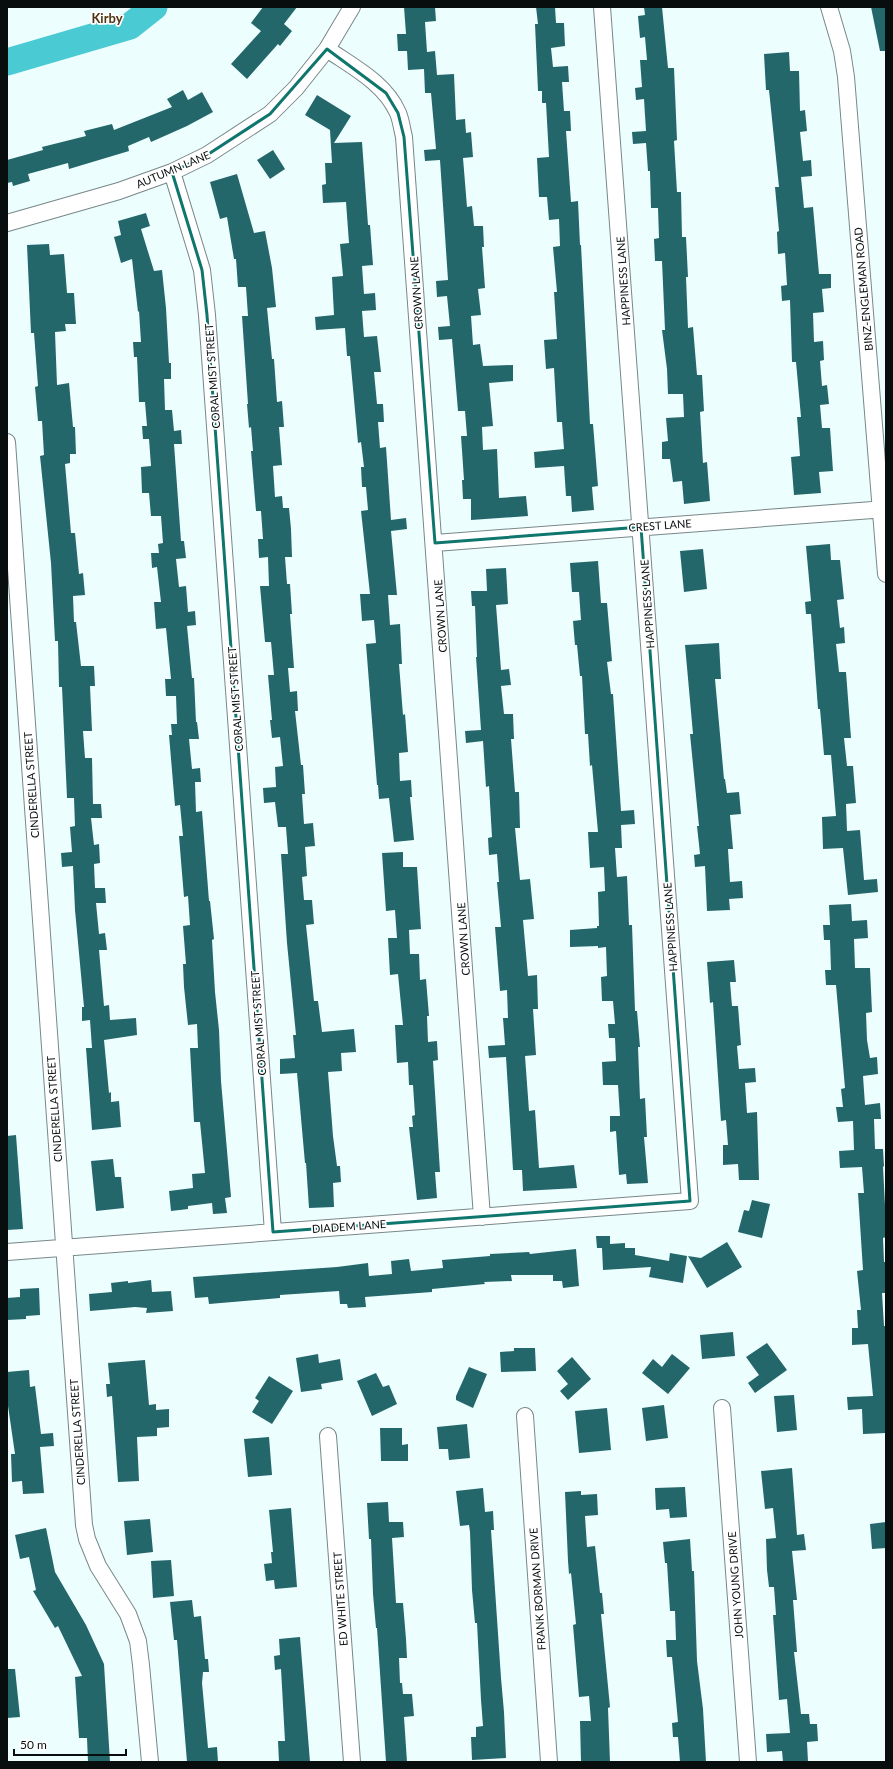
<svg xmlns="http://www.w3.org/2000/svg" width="893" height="1769" viewBox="0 0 893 1769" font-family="Lato,sans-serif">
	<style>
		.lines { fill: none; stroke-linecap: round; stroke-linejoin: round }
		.river { stroke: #4acad2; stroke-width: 27 }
		.building { fill: #24676b }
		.minor-casing { stroke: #788788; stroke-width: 18 }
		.minor { stroke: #fff; stroke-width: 16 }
		.marked { fill: none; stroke: #0f766e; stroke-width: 3; stroke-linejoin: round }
		.labels { text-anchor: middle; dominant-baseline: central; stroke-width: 3.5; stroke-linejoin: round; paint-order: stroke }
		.street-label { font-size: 11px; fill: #080d0d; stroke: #fff }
		.quarter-label { font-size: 13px; font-weight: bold; fill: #4e3413; stroke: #fff }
	</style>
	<rect width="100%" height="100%" fill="#edfeff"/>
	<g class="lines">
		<!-- river -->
		<path class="river" d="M7 62 130 26 154 7"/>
	</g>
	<!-- building -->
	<path class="building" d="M263 7H297L284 24 292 31 280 46 278 44 247 79 231 64 261 31 251 23Z
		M404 7H435L436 21 425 22 427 52 435 51 437 75 454 74 456 120 465 119 466 133 471 132 473 157 463 158 467 207 472 206 474 226H483L484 247H482L485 288 478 289 481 315 471 316 473 345 480 344 483 366 513 365V381L489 383 493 426 482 427 483 450 497 449 499 498 526 496 528 516 471 520V499H463L462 480H464L461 436H467L465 411H458L452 339 439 340 438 327 450 326 447 296 437 297 436 281 448 280 440 160 425 161 424 150 436 149 431 93H425L424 69 408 70 407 51H398L397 34H406Z
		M536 7H555L556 23H564L565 46 551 48 553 67 568 66 569 82H562L564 111H570L571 131H566L571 202 578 201 580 245H581L590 424H593L598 486 592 487 594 510 572 512 571 496H566L564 466 535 468 534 452 564 449 562 422H557L554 368 546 369 544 340 557 339 554 292H557L553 247 560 246 559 219 549 220 547 197H539L537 158 549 157 546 103H542V91H538L535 24H538Z
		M644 7H662L668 68H674L677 140 674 141 677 192H681L682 237H686L688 277H686L688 328 693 327 697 375H702L704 411 700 412 703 463 707 462 710 501 684 504 682 481 673 482 670 459H662V442L668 441 666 418 684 417 683 394H668L667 369 662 330H665L662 261H655L654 239 659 238 658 208H651L650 171H648L646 143 633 144 632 132 646 131 644 99 636 100 635 88 642 87 640 60H647L645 37 640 38 638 16 645 15Z
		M871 7H886V51H880Z
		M789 52 790 71H799L800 111 805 110 807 131 800 132 803 161 811 160 812 176 801 177 804 208 813 207 819 274H831V288L822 289 824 312 813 313 814 342 823 341 824 360 820 361 822 386 827 385 829 404 820 405 822 428H830L833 471 819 472 821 493 794 495 791 457 800 456 797 417H801L796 362H792L790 300 782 301 781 286 787 285 785 253 778 254 777 232 779 231 775 187H779L769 90H766L764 54Z
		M183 90 188 100 202 92 213 112 187 126 151 142 149 137 128 146 129 151 69 169 68 163 28 174 30 181 13 186 12 182 7 183V160L43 150 42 147 86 136 84 131 112 124 114 130 172 107 167 99Z
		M317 95 351 116 334 143 362 142 368 225H370L373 265 362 266 364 294 375 293 376 310 362 311 364 337 377 336 381 372H374L377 404H383L384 422H378L380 448 386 447 391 520 406 518 407 529 391 531 397 595H388L390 625 400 624 402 664H399L403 715 405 714 408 752 399 753 400 781 411 780 412 797H410L414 840 394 842 389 798 379 799 378 785H377L366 644 376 643 374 620 362 621 360 594H370L361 511 368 510 366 487H362L361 467H364L361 442 358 443 350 356H347L345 328 316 330 315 317 334 315 332 277 343 276 340 244 349 243 346 202 323 203 322 185 326 184 325 163H332L330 130 305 115Z
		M273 150 285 169 270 179 257 160Z
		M237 174 254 233 265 231 272 268 276 307 267 308 272 359H274L277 402 282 401 284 427H279L282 465 273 466 275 497 282 496 283 508H289L291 529 292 557H285L287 584H290L292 614H290L294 668H288L290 692 297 691 298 711H295L301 765H303L305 794H302L304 824 313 823 315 846 305 847 307 876 302 877 304 900H312L314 924 306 925 314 1001H318L322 1032 354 1029 356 1052 341 1053 342 1071 328 1072 333 1136 337 1166H340L341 1182 333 1183 334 1207 309 1208 306 1163H305L297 1073 280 1074V1059L295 1058 293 1035H296L287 943 281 854H288L286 827H278L275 802 264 803 263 788 276 787 275 767 283 766 280 737 272 738 270 720H272L268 675H274L271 642H265L260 586H269L268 557 259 558 258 539H263L261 511H256L251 451H253L251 427 249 428 247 404H248L242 316H248L246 287H238L236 259H234L227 217 220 219 210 182Z
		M146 213 150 226 141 229 154 271 162 270 166 308 169 363H171V379H164L165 410H172L174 431 181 430 182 444H174L181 541H184L186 558 176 559 179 587 186 586 188 612 195 611 196 625 187 626 192 678H194L196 722H197L199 739H189L192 769 200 768 201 782H195L196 812 202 811 209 901H210L214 939 212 940 215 992 219 1030 221 1081 231 1197 225 1198 227 1213 213 1214 212 1203 188 1206V1209L171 1211 169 1191 193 1188 192 1174 205 1173 200 1122H194L190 1048H198L197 1024 188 1025 184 987 183 964H186L183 926 190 925 188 896 184 897 181 861 179 836H183L180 805 175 806 169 735H172L171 724H177L176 696H166L165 679H171L166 628 156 629 154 602H161L157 567 152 568 151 553H159L158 544 163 543 161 516H151L149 493H142L141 467 151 466 149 439H143L142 426H147L145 402H139L137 357H134L133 342H141L139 311 138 312 132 259 121 263 114 237 121 235 118 221Z
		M49 244 50 255 64 254 67 293H74L76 324H65L66 331 55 332 57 385 69 383 73 427H75L76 454H70V463L65 464 71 533H75L79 574 83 573 85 595 73 596 74 622H76L81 666H94L95 686H90L92 731H83L85 758H92L93 804H101L102 818H91L94 845 99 844 100 863 94 864 95 888H105L106 903H96L99 934 105 933 107 950H99L104 1006 109 1005 110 1020 136 1018 137 1035 104 1040 109 1093 111 1092V1102L119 1101 121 1127 92 1130 86 1048H92L90 1020 82 1021V1007H84L75 910 73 866 62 867 61 853 72 852 70 827 75 826 74 798H67L62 687H59L58 641H55L51 563 40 456 44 455 42 421H38L35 387 38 386 34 333H31L27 245Z
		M830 544 831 560H840L844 599 837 600 840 628 844 627 845 643 836 644 839 672H846L851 738H844L847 766H853L856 803 846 804 847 831 860 830 864 880 877 879 878 892 848 895 843 848 823 849 822 817 836 816 831 755H824L820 709H818L811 614H806L805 602 811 601 806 546Z
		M703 549 707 589 684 592 680 551Z
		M598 561 601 603H607L612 661 607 662 611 694H613L621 811 634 810 635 824 621 825 622 848H615L617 877 627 876 629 925H632L635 1011H637L640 1047H638L640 1099 645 1098 647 1137H644L648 1183 627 1184 626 1174 619 1175 616 1131 610 1132V1116H620L618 1085H603L602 1062 616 1061 615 1038H609L608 1024H615L613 1001H602L601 977 607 976 606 947 598 948V946L570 947V930L597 928V926H599L598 892 605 891 604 867 590 868 588 832H598L592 765 590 766 588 734H585L582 676H580L577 645H575L573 621 581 620 579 592H572L570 563Z
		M506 568 508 604 496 605 501 670 509 669 511 685 501 686 504 714H513L514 739H511L515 792H519L520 828H515L520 880 530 879 534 919 523 920 528 976 537 975 538 1009H533L536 1055 525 1056 529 1111 535 1110 539 1168 574 1165 577 1188 523 1191 522 1170H513L506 1057 489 1058 488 1046 505 1045 503 1018H508L507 990 500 991 495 927H501L497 882H499L497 854 489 855 488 838 492 837 489 786 486 787 483 741 466 743 465 731 481 730 476 657H477L475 606H472L471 591H487L486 569Z
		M719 643 721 679H715L724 779H725L727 793 739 792 741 814 730 815 733 849H728L730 882 742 881 743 898 729 899 730 910 707 911 705 866 695 867 694 855 700 854 697 826H699L690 734H693L685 645Z
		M403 852V867H417L421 929 409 930 410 954H419L420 980 426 979 429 1016H427L428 1042 437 1041 438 1060 433 1061 440 1172H435L437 1198 417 1200 409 1127H413L412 1116 415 1115 413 1085H409L408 1062 397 1063 395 1025H403L398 974 390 975 388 938H397L395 910 386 911 382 853Z
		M851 904 852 921 867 920 868 938 854 939 855 968H870L872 1012 866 1013 867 1040 870 1058 877 1057 878 1074 863 1076 865 1105 880 1103 881 1119H874L875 1149H883L884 1166 883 1167 886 1224V1237L883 1238 884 1262H886V1293H882L884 1326H886V1433L863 1434 862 1409 848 1410 847 1397 873 1396 868 1344 852 1345V1328H858L857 1310H861L857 1271 863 1270 858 1193H864L862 1167 840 1168 839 1151 854 1150 853 1121 838 1122 836 1107H843L841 1089 845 1088 836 985H826L825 970H831L830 940H824L823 925H830L829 905Z
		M734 960 736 982H730L732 1006H738L741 1045 737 1046 739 1069 755 1068 756 1082 745 1083 747 1113 757 1112 759 1180H739L738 1164 723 1165V1145H728L726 1120 721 1121 713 1002 710 1003 707 962Z
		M16 1135 23 1229 7 1230V1136Z
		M113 1159 115 1177H121L124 1208 96 1211 91 1161Z
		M752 1200 770 1204 762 1238 738 1232 744 1210 749 1211Z
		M596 1236H610V1244L625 1243V1248H635V1255L669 1261 670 1253 687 1256 683 1283 649 1277 651 1267 603 1270 602 1248H597Z
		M727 1242 742 1267 707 1288 688 1256 701 1258Z
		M576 1249 579 1286 563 1288 562 1281H553V1275H511L512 1281 484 1282 485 1284 432 1289V1292L365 1297 366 1307 348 1308 347 1304H340L339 1291 280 1295V1298L209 1304 208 1297 195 1298 193 1277 337 1267 368 1263 369 1276 392 1274 391 1261 409 1259 411 1271 443 1268 442 1260 490 1256V1254L529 1252 530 1254Z
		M151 1280 152 1292 171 1291 173 1311 146 1313 147 1308 135 1307 90 1311 89 1294 112 1292 111 1283 128 1281V1283Z
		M39 1288 40 1315 26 1316V1319L7 1320V1298L20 1297V1289Z
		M733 1332 735 1356 702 1359 700 1335Z
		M767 1343 787 1370 755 1393 748 1383 759 1375 746 1357Z
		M514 1348H535L536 1371 501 1372 500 1352 514 1351Z
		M318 1354 319 1363 340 1359 343 1380 321 1384 322 1389 301 1392 296 1358Z
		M672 1354 690 1368 668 1394 642 1373 653 1359 662 1367Z
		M572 1357 591 1379 568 1400 560 1391 568 1384 557 1371Z
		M145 1360 149 1405 156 1404V1410L169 1409V1427L157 1428V1436L137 1437 139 1481 118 1482 112 1396 107 1397 106 1384H110L108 1363Z
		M469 1367 487 1374 473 1408 456 1400V1396Z
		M29 1370 30 1387 35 1386 41 1434 53 1433 54 1446 40 1447 44 1493 23 1494 22 1481 12 1482 11 1454H15L8 1406 7 1372Z
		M376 1373 383 1387 389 1385 397 1404 372 1416 357 1381Z
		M269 1376 293 1391 272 1424 252 1412 259 1401 255 1398Z
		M794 1395 797 1430 777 1432 774 1396Z
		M664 1405 668 1438 646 1441 642 1408Z
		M607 1408 611 1450 579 1453 575 1411Z
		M467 1424 470 1458 449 1460 448 1449H439L437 1427Z
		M380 1428H402V1445L408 1444V1461H381Z
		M269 1437 272 1475 248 1477 244 1439Z
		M792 1468 797 1535 804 1534 806 1550 792 1551 797 1600H793L797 1652H794L801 1714H809L810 1724H817L818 1741 807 1742 808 1762H783L782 1751 767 1752 766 1734 790 1733 787 1699 779 1700 773 1615H776L774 1587H769L767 1570 766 1539 776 1538 773 1508 765 1509 761 1471Z
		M685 1487 687 1517 670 1518 669 1509 656 1510 655 1488Z
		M483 1488 485 1512 493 1511 494 1530H491L501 1678 504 1712 506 1758 472 1760 471 1737H476V1727L483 1726 481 1700 477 1623H475L472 1590 470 1532 469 1525 460 1526 456 1491Z
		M581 1491V1495L597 1494 598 1515 585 1516 587 1547 595 1546 600 1593H602L604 1614H601L610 1707 608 1708 610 1762H581L580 1721H591L589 1696 579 1697 573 1625 576 1624 571 1573 569 1574 568 1561 565 1492Z
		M388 1502 389 1522H403L404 1537 392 1538 396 1603H403L406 1639 407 1658H399L400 1683H402L403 1694H412L414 1716 404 1717 407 1762H386L377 1628H376L373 1594 371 1539H369L367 1503Z
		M291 1508 297 1587 275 1589 274 1580 266 1581 264 1564 272 1563 271 1552H273L269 1510Z
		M150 1519 153 1552 127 1555 124 1521Z
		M886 1522V1548L872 1549 870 1524Z
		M46 1528 55 1572 86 1625 104 1664 110 1762H88L87 1738H79L75 1677 82 1676 58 1626 55 1628 33 1591 36 1590 29 1557 20 1559 15 1535Z
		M690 1539 692 1571H694L697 1661 703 1709 706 1762H680L678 1737H673L672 1723 678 1722 672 1657H667L666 1640H676L675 1611H670L667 1563H665L663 1542Z
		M171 1560 174 1596 153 1598 151 1561Z
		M192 1600 194 1617 201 1616 205 1659H208L209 1672H203L202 1683 208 1748 217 1747 218 1762H187L177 1640H174L170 1602Z
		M300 1637 310 1762H279L278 1741H285L281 1669 275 1670 274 1656 280 1655 279 1639Z
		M7 1669H15L20 1717 7 1718Z"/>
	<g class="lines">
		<!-- minor casing -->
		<g class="minor-casing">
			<path id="minor" d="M829 7 842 51 846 77 886 574
				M327 49C353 67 385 83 398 113 401 120 402 129 404 137L482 1217
				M172 172 202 270 207 315 273 1232
				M7 223 119 191 172 172 207 155 270 114 296 88 327 49 352 7
				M7 442 84 1525 87 1539 98 1566 128 1614 138 1641 141 1665 150 1762
				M435 543 886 509
				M7 1252 690 1201 602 7
				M722 1408 748 1762
				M525 1416 549 1762
				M328 1436 352 1762"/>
		</g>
		<!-- minor -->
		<use href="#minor" class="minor"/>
	</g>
	<!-- marked area -->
	<path class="marked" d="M327 49 386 93 398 113 404 137 435 543 641 527 690 1201 273 1232 207 315 202 270 172 172 207 155 270 114Z"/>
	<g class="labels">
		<!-- street labels -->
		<g class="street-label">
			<text transform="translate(173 169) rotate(-23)">AUTUMN LANE</text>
			<text transform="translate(623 281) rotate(-94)">HAPPINESS LANE</text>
			<text transform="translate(863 289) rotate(-95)">BINZ-ENGLEMAN ROAD</text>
			<text transform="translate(416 293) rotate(-94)">CROWN LANE</text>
			<text transform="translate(212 376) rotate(-94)">CORAL MIST STREET</text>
			<text transform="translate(660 525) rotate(-4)">CREST LANE</text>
			<text transform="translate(647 604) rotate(-94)">HAPPINESS LANE</text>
			<text transform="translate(440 616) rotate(-94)">CROWN LANE</text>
			<text transform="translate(235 699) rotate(-94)">CORAL MIST STREET</text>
			<text transform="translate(31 785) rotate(-94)">CINDERELLA STREET</text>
			<text transform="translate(670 927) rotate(-94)">HAPPINESS LANE</text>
			<text transform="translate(463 939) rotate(-94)">CROWN LANE</text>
			<text transform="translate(258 1023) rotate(-94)">CORAL MIST STREET</text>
			<text transform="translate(54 1109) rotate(-94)">CINDERELLA STREET</text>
			<text transform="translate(349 1226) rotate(-4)">DIADEM LANE</text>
			<text transform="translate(77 1432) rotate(-94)">CINDERELLA STREET</text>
			<text transform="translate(735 1585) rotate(-94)">JOHN YOUNG DRIVE</text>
			<text transform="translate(537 1589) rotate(-94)">FRANK BORMAN DRIVE</text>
			<text transform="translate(340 1599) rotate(-94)">ED WHITE STREET</text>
		</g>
		<!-- quarter labels -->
		<g class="quarter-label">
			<text x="107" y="18">Kirby</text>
		</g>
	</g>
	<!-- border -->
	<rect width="893" height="1769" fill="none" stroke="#080d0d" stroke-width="16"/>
	<!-- scale -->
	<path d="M14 1749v6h112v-6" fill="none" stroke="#080d0d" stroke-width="2"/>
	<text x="20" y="1749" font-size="12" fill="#080d0d" stroke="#ffffff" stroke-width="3" paint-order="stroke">50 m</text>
</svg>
